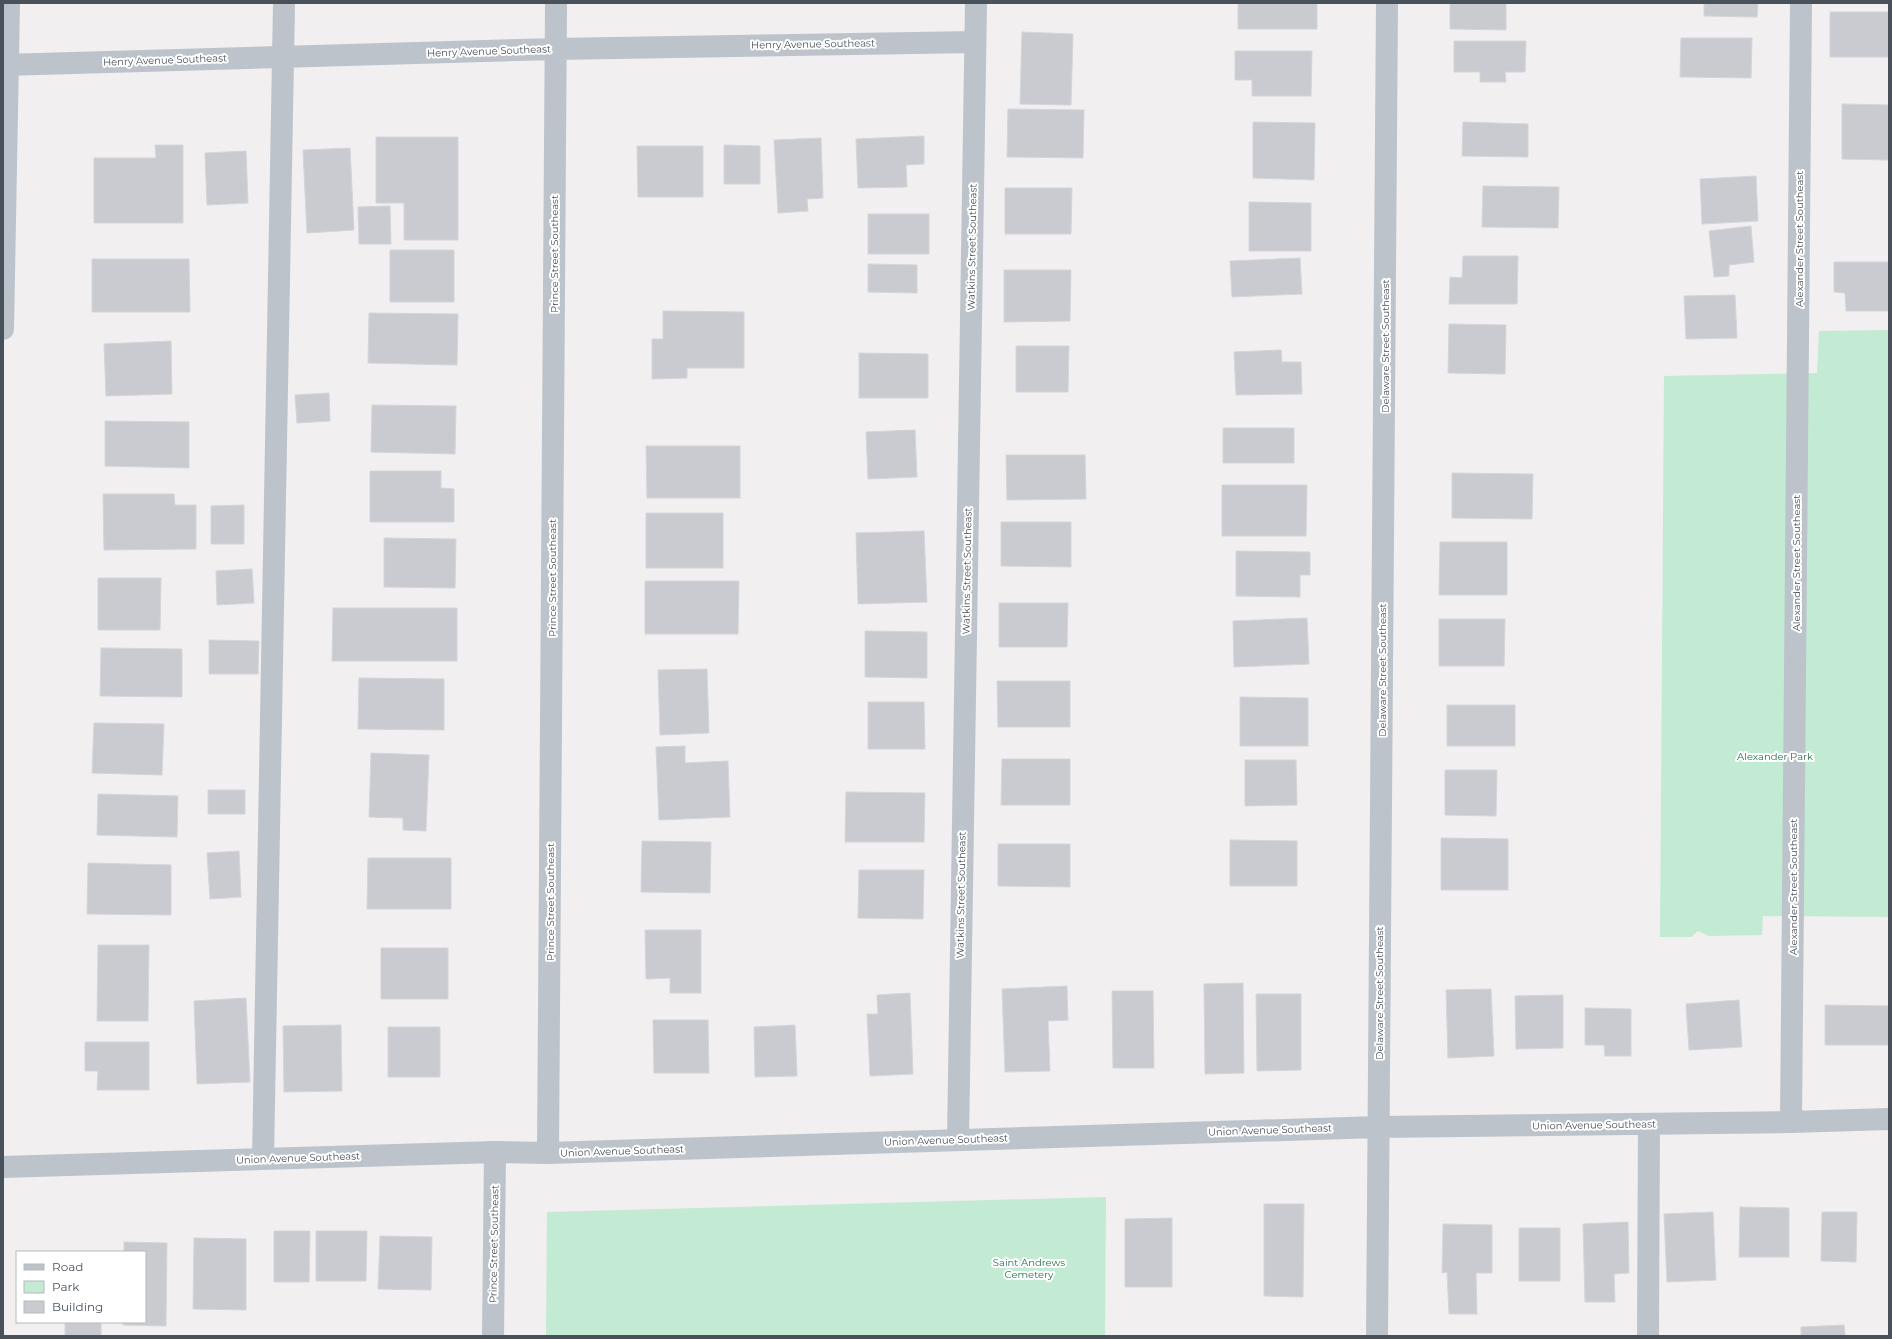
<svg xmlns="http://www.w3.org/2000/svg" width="1892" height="1339" viewBox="0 0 1892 1339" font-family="Montserrat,sans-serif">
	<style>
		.green { fill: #c3ead3 }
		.building { fill: #c9cbd1; stroke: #d4d5da }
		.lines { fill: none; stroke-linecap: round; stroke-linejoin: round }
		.minor { stroke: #bcc3ca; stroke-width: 22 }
		.labels { text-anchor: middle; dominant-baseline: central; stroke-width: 4; stroke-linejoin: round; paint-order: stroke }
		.street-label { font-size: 10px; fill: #49515a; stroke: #fff }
		.park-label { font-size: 10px; fill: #22734e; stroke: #fff }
	</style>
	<rect width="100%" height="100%" fill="#f1efef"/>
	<!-- green -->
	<path class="green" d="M1889 330V917L1763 916 1762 935 1709 936 1698 931 1691 937H1660L1664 376 1817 373 1819 331Z
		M1106 1197 1105 1336H546L547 1212Z"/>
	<!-- building -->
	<path class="building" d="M1238 3H1317V29H1238Z
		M1450 3H1506V30L1450 29Z
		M1704 3H1758L1757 17 1704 16Z
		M1830 12H1889V57H1830Z
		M1022 32 1073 34 1071 105 1020 104Z
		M1681 38H1752L1751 78 1680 77Z
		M1454 41H1526L1525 72H1505L1506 82H1480V72H1454Z
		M1235 51H1312L1311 96H1252V80H1235Z
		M1842 104 1889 105V160L1842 159Z
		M1008 109 1084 110 1083 158 1007 157Z
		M1253 122 1315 123 1314 180 1253 178Z
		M1463 122 1528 124V157L1462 156Z
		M924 136V164L906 165 907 187 858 188 856 139Z
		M376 137H458V240H404V203H376Z
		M821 138 823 198 807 199 808 211 778 213 774 140Z
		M155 145H183V223H94V158H156Z
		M724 145 760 146V184H724Z
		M637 146H703V197H638Z
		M350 148 354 230 307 233 303 150Z
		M246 151 248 203 207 205 205 153Z
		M1756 176 1758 221 1702 224 1700 179Z
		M1483 186 1559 187 1558 228 1482 227Z
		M1005 188H1072L1071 234H1005Z
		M1249 202 1311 203V251H1249Z
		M390 206 391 244H359L358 207Z
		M868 214H929V254H868Z
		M1751 226 1754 262 1729 265V276L1714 277 1709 231Z
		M390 250H454V302H390Z
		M1463 256H1518L1517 304H1449L1450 277 1462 278Z
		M1300 258 1302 294 1232 297 1230 261Z
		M92 259H189L190 312H92Z
		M1834 262H1889V311H1846L1845 293 1834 292Z
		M868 264 917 265V293L868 292Z
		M1004 270H1071L1070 321 1004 322Z
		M1735 295 1737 338 1686 339 1684 296Z
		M663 311 744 312V368H687V378L652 379V339H663Z
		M369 313 458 314 457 365 368 363Z
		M1449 324 1506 325 1505 374 1448 373Z
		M171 341 172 394 106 396 104 344Z
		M1016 346H1069L1068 392H1016Z
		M1281 350 1282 362H1301L1302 394 1236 395 1234 352Z
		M859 353 928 354V398H859Z
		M329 393 330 421 297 423 295 395Z
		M372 405 456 406 455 454 371 452Z
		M105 421 189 422V468L105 466Z
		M1223 428H1294V463H1223Z
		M915 430 917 477 868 479 866 432Z
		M646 446H740V498H647Z
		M1006 455H1085L1086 499 1007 500Z
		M370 471H441V488L454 489V522H370Z
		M1452 473 1533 474 1532 519 1452 518Z
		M1222 485H1307L1306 536H1222Z
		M103 494H174L175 505H196V549L104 550Z
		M244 505V544H211V506Z
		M646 513H723V568H646Z
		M1001 522H1071V567L1001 566Z
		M924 531 927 602 858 604 856 533Z
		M384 538 456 539 455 588 384 587Z
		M1440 542H1507V595H1439Z
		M1236 551 1310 552V575H1300V597L1236 596Z
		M252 569 254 603 217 605 216 571Z
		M98 578H161L160 630H98Z
		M645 581H739L738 634H645Z
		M999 603H1068L1067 647H999Z
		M333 608H457V661H332Z
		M1307 618 1309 664 1234 667 1233 621Z
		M1439 619H1505L1504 666H1439Z
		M865 631 927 632V678L865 677Z
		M209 640 259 641 258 674H209Z
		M101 648 182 649V697L100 696Z
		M707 669 709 733 660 735 658 670Z
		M359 678 444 679V730L358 729Z
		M997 681H1070V727H998Z
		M1240 697 1308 698V746H1240Z
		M868 702H924L925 749H868Z
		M1447 705H1515V746H1447Z
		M94 723 164 724 162 775 92 773Z
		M685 746V763L728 761 730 817 659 820 656 747Z
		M371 753 429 755 426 831 403 830V818L369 817Z
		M1002 759H1070V805H1001Z
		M1245 760H1296L1297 805 1245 806Z
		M1445 770H1497L1496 816 1445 815Z
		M208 790H245V814H208Z
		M846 792 925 793 924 842H845Z
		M98 794 178 796 177 837 97 835Z
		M1441 838 1508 839V890H1441Z
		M1230 840 1297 841V886H1230Z
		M642 841 711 842 710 893 641 892Z
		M998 844H1070V887L998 886Z
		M239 851 241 897 210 899 207 853Z
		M368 858H451V909H367Z
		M88 863 171 865V915L87 914Z
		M859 870H924L923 919 858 918Z
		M645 930H701V993H670V978L646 979Z
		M98 945H149L148 1021H97Z
		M381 948H448V999H381Z
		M1243 983 1244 1073 1205 1074 1204 984Z
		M1067 986 1068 1020 1048 1021 1050 1071 1005 1072 1002 989Z
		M1491 989 1494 1056 1448 1058 1446 990Z
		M1112 991H1153L1154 1068H1113Z
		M910 993 913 1074 870 1076 867 1014H878L877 995Z
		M1256 994H1301V1070L1257 1071Z
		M1563 995V1048L1516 1049 1515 996Z
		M246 998 250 1082 197 1084 194 1001Z
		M1739 1000 1742 1047 1689 1050 1686 1004Z
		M1825 1005 1889 1006V1045H1825Z
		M1585 1008 1631 1009V1056H1605L1604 1045H1585Z
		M653 1020H708L709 1073H654Z
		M341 1025 342 1091 284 1092 283 1026Z
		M795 1025 797 1076 755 1077 754 1027Z
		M388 1027H440V1077H388Z
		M85 1042H149V1090H97L98 1071H85Z
		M1264 1204H1304L1303 1297 1264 1296Z
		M1740 1207 1789 1208V1257H1739Z
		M1713 1212 1716 1280 1667 1282 1664 1214Z
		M1822 1212H1857L1856 1262 1821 1261Z
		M1172 1218V1287H1125V1219Z
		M1628 1222 1629 1273 1614 1274 1615 1302H1585L1583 1224Z
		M1443 1224 1492 1225V1273H1476L1477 1314H1449L1447 1272 1442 1273Z
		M1519 1228H1560V1281H1519Z
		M274 1231H310L309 1282H274Z
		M316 1231H367L366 1281H316Z
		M380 1236 432 1237 431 1290 378 1289Z
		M194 1238 246 1239V1310L193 1309Z
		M124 1242 167 1243 166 1326 123 1325V1322H145V1252H124Z
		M65 1322H101V1336H65Z
		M1844 1325 1845 1336H1801V1327Z"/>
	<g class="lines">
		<!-- minor -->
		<path class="minor" d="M3 65 555 49 975 42
			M3 329 9 3
			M1791 1122 1801 3
			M958 1139 976 3
			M548 1153 556 3
			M263 1159 284 3
			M3 1167 495 1152 548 1153 1378 1127 1791 1122 1889 1119
			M493 1336 495 1152
			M1377 1336 1387 3
			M1648 1336 1649 1124"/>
	</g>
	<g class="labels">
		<!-- street labels -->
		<g class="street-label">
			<text transform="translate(813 44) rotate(-1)">Henry Avenue Southeast</text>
			<text transform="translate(489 51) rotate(-2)">Henry Avenue Southeast</text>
			<text transform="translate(165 60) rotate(-2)">Henry Avenue Southeast</text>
			<text transform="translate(1799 239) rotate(-90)">Alexander Street Southeast</text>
			<text transform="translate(972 247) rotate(-89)">Watkins Street Southeast</text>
			<text transform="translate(554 254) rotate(-90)">Prince Street Southeast</text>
			<text transform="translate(1385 346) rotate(-90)">Delaware Street Southeast</text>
			<text transform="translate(1796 563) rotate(-90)">Alexander Street Southeast</text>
			<text transform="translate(967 571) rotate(-89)">Watkins Street Southeast</text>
			<text transform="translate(552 578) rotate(-90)">Prince Street Southeast</text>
			<text transform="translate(1382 670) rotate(-90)">Delaware Street Southeast</text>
			<text transform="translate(1793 887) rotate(-90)">Alexander Street Southeast</text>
			<text transform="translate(961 895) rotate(-89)">Watkins Street Southeast</text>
			<text transform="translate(550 902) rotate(-90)">Prince Street Southeast</text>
			<text transform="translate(1379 993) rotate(-90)">Delaware Street Southeast</text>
			<text transform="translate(1594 1125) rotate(-1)">Union Avenue Southeast</text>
			<text transform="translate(1270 1130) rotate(-2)">Union Avenue Southeast</text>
			<text transform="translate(946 1140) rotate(-2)">Union Avenue Southeast</text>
			<text transform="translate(622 1151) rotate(-2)">Union Avenue Southeast</text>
			<text transform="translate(298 1158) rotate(-2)">Union Avenue Southeast</text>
			<text transform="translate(494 1244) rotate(-89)">Prince Street Southeast</text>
		</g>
		<!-- park labels -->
		<g class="park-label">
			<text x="1775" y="756">Alexander Park</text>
			<text x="1029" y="1262">Saint Andrews<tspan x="1029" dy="12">Cemetery</tspan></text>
		</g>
	</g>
	<!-- border -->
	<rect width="1892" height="1339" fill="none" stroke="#49515a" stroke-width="8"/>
	<!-- legend -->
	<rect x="16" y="1251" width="130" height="72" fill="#ffffff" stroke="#b6b9bd"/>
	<rect x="24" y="1264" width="20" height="6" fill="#bcc3ca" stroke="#b6b9bd"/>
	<text x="52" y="1271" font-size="12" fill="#49515a">Road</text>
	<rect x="24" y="1281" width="20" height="12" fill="#c3ead3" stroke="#b6b9bd"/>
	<text x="52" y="1291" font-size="12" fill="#49515a">Park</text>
	<rect x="24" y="1301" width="20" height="12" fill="#c9cbd1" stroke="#b6b9bd"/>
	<text x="52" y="1311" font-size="12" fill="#49515a">Building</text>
</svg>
